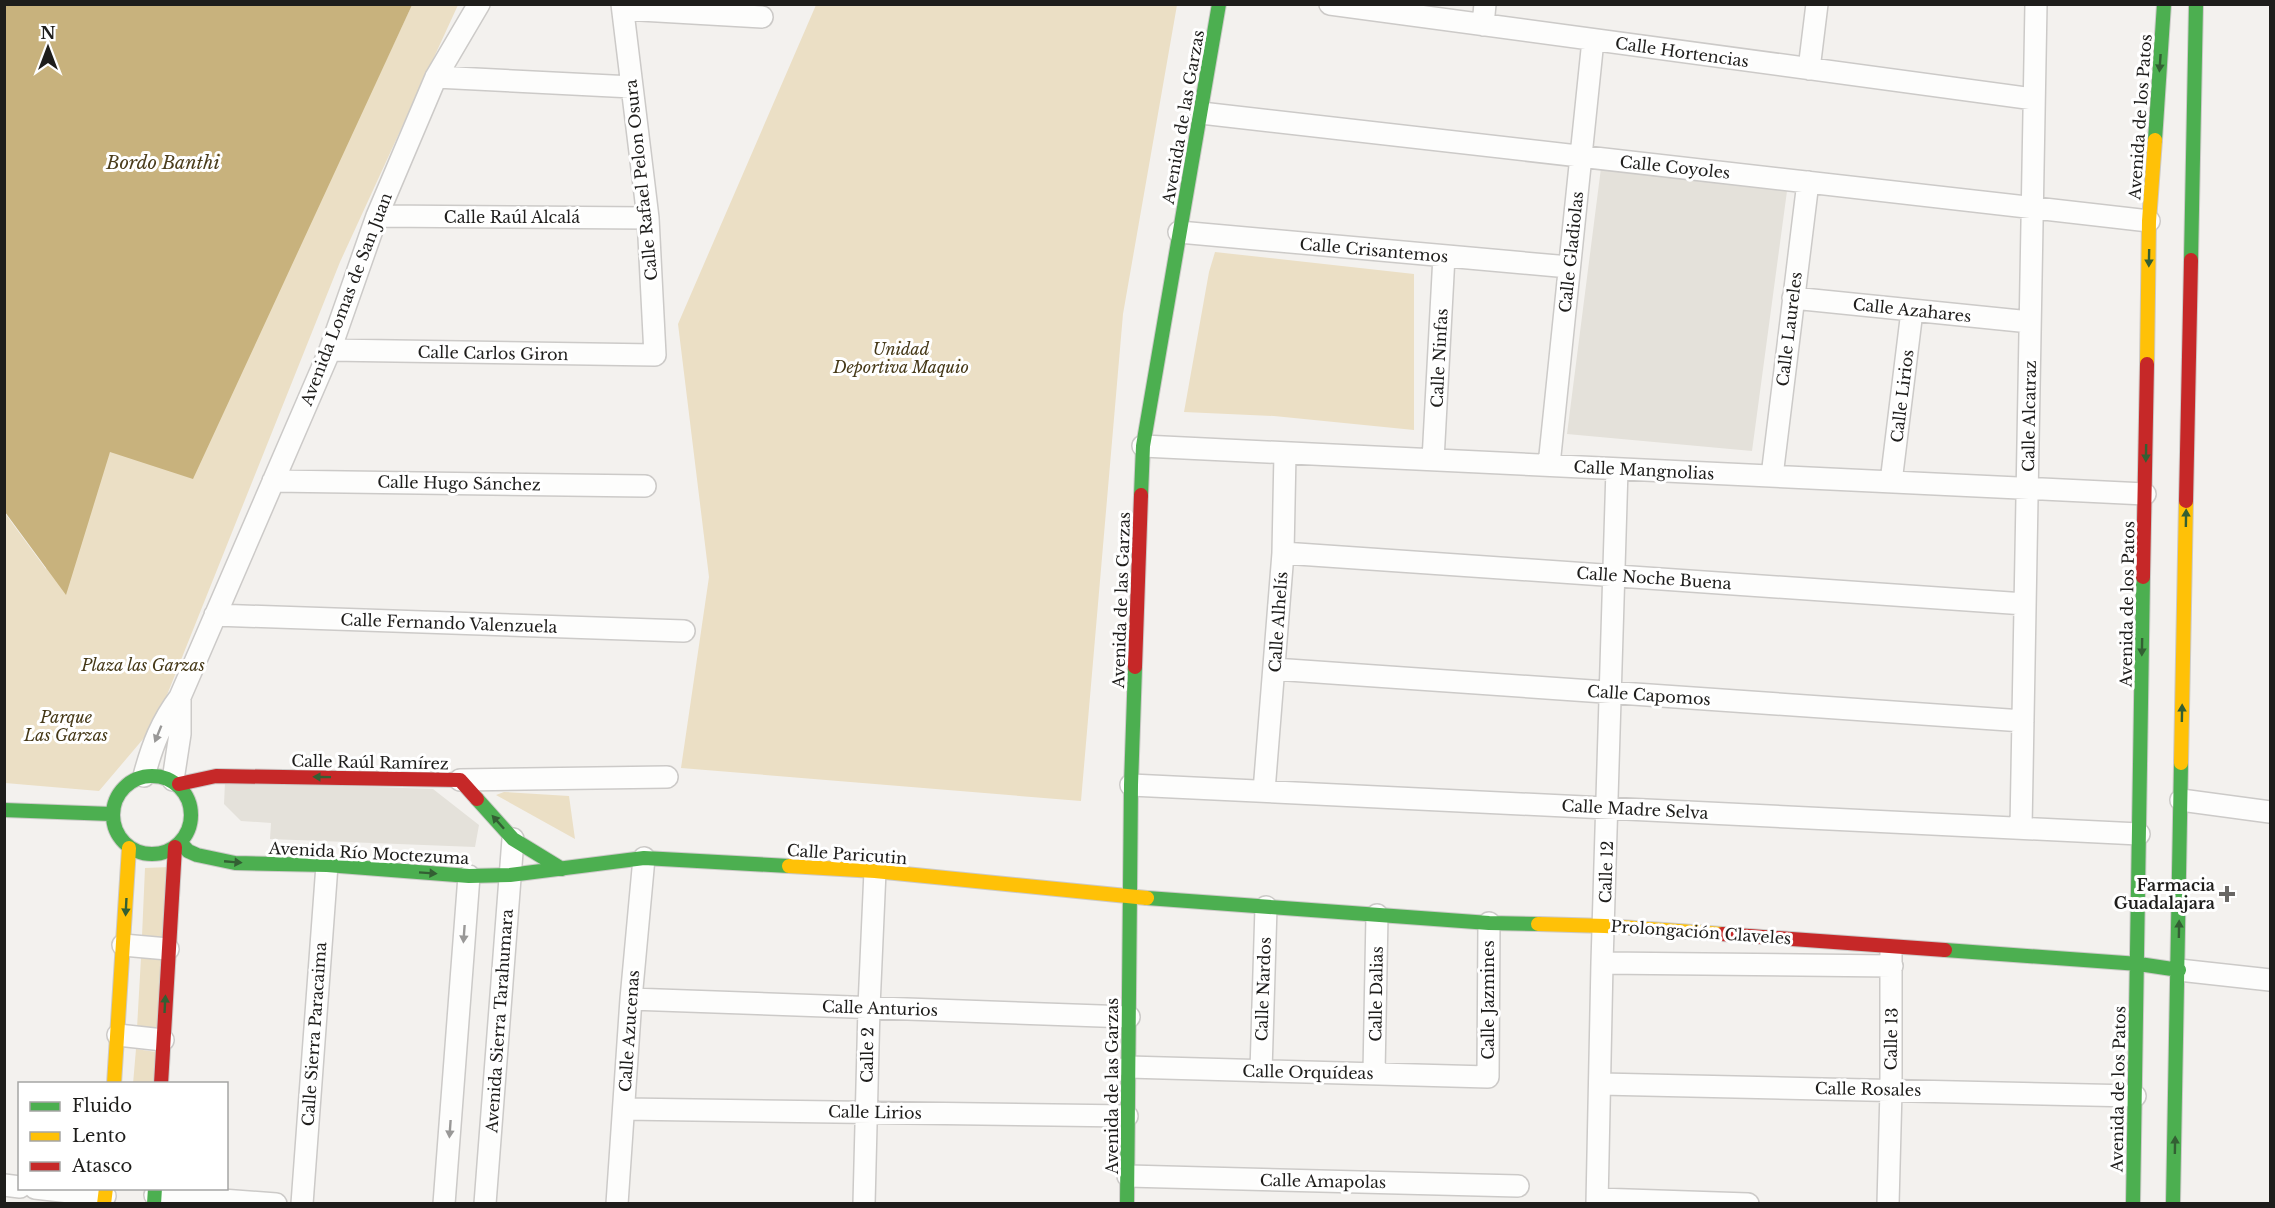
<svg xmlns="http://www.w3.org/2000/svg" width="2275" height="1208" viewBox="0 0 2275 1208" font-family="'Libre Baskerville',serif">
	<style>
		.built { fill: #e4e1da }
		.green { fill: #ebdfc5 }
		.water { fill: #c8b27d }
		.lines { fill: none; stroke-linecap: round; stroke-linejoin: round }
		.street-casing { stroke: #cccac8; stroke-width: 24 }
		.fast-casing { stroke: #cccac8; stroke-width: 16 }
		.slow-casing { stroke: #cccac8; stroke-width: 16 }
		.jam-casing { stroke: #cccac8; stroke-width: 16 }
		.street { stroke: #fdfdfc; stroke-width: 21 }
		.fast { stroke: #4caf50; stroke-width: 14 }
		.slow { stroke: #ffc107; stroke-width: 14 }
		.jam { stroke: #c62828; stroke-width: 14 }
		.oneway { fill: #335f33 }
		.oneway2 { fill: #999897 }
		.poi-dot { fill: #696765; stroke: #fff; stroke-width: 2 }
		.labels { text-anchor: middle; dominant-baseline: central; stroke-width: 6; stroke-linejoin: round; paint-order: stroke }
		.street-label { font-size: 16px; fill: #1e1d1b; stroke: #fff }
		.park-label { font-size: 16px; font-style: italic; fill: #453817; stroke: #fff }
		.poi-label { font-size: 16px; font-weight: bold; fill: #1e1d1b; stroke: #fff; text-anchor: end }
		.water-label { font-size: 18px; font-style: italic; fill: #4b3d1c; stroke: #fff }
	</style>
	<rect width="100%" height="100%" fill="#f3f1ee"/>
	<!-- built -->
	<path class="built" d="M1601 168 1787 191 1752 451 1567 434Z
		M225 782 433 789 479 825 475 847 270 839 271 823 241 821 224 804Z"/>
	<!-- green -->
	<path class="green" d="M412 5H458L340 262 155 725 99 791 5 783 4 512 46 569 110 452 289 267Z
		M816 5H1177L1123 314 1081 801 681 768 709 577 678 324Z
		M1215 252 1414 274V430L1274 416 1184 412 1209 272Z
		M504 792 569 796 575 839 496 795Z
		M170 867 165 938 142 936 145 868Z
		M141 958 163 959 158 1030 137 1028Z
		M136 1049 156 1052 154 1083 133 1084Z"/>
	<!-- water -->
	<path class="water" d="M4 5H412L193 479 110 452 66 595 5 512Z"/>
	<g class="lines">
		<!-- street casing -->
		<g class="street-casing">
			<path id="street" d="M1330 4 2034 99
				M623 9 762 17
				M1483 25 1485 4
				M1809 69 1817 4
				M436 77 632 87
				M1201 113 2149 221
				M377 216 648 218
				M1179 232 1569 267
				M1793 298 2030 322
				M330 350 655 355 648 218 622 4
				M1143 446 2145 494
				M1433 460 1444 256
				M1549 465 1593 40
				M1772 476 1808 182
				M273 481 645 486
				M1891 482 1912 311
				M1283 553 2025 604
				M215 615 684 631
				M1274 669 2023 721
				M144 776C152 746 161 722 180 697L330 350 377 216 436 77 479 4
				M173 780 180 734V697
				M460 780 667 777
				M1131 785 2139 834
				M1264 791 1283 553 1285 453
				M2181 800 2270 812
				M2021 828 2036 4
				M123 945 168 949
				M1602 963 1892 966
				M2179 970 2270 980
				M631 999 1129 1017
				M118 1035 163 1040
				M1128 1067 1488 1077 1489 923
				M1261 1071 1266 907
				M1374 1073 1377 915
				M1601 1084 2135 1096
				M624 1109 1127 1116
				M1128 1176 1518 1186
				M4 1185 20 1187
				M35 1188 105 1196
				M155 1195 276 1204
				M1598 1199 1748 1204
				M302 1204 327 865
				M444 1204 469 876
				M485 1204 513 839
				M617 1204 631 999 644 858
				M864 1204 869 1007 875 871
				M1597 1204 1602 963 1617 469
				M1888 1204 1891 1090V953"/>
		</g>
		<!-- fast casing -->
		<g class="fast-casing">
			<path id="fast" d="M2155 140 2164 4
				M2191 260 2196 4
				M1141 495 1143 446 1219 4
				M113 815a39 39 0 1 1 78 0a39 39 0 1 1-78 0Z
				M477 799 513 839 562 869
				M4 810 111 814
				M180 842 188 851 197 855 235 863 327 865 469 876 510 875 644 858 789 866
				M1147 898 1489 923 1538 924
				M1945 950 2139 964 2179 970
				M154 1204 155 1188
				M1127 1204 1131 785 1135 667
				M2133 1204 2143 577
				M2173 1204 2181 763"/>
		</g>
		<!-- slow casing -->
		<g class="slow-casing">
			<path id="slow" d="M2147 364 2149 221 2155 140
				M2181 763 2186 501
				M789 866 875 871 1147 898
				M1538 924 1605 926 1722 934
				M114 1084 129 848
				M104 1204 106 1188"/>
		</g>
		<!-- jam casing -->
		<g class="jam-casing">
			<path id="jam" d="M2186 501 2191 260
				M2143 577 2147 364
				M1135 667 1141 495
				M179 784 216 776 460 780 477 799
				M1722 934 1945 950
				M161 1084 175 847"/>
		</g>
		<!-- street -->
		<use href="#street" class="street"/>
		<!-- fast -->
		<use href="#fast" class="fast"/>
		<!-- slow -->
		<use href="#slow" class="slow"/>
		<!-- jam -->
		<use href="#jam" class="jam"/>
	</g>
	<!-- one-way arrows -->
	<defs><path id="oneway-solid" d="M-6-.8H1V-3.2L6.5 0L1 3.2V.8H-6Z" transform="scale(1.5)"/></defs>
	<g class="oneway">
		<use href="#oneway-solid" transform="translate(2160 63) rotate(94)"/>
		<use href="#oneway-solid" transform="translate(2149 258) rotate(91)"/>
		<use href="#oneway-solid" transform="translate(2146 453) rotate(91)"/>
		<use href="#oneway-solid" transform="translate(2186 518) rotate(-89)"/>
		<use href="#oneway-solid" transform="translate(2142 647) rotate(91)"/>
		<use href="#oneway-solid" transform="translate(2182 713) rotate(-89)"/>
		<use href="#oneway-solid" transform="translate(322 777) rotate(-179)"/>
		<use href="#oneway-solid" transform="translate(498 822) rotate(-132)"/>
		<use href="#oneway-solid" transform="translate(233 862) rotate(5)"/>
		<use href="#oneway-solid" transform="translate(428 873) rotate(4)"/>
		<use href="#oneway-solid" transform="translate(126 907) rotate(93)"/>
		<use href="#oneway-solid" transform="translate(2179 929) rotate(-89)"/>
		<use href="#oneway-solid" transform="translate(165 1004) rotate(-87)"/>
		<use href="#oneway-solid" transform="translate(2175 1145) rotate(-89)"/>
	</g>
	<g class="oneway2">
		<use href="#oneway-solid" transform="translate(158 734) rotate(112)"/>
		<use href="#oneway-solid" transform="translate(464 934) rotate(94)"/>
		<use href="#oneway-solid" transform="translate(450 1129) rotate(94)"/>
	</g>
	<!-- markers -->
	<path class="poi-dot" d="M2224 885h6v6h6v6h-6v6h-6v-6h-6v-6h6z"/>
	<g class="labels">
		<!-- street labels -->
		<g class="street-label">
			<text transform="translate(1682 52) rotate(8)">Calle Hortencias</text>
			<text transform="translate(1183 117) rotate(-80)">Avenida de las Garzas</text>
			<text transform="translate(2140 117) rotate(-86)">Avenida de los Patos</text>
			<text transform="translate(1675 167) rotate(6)">Calle Coyoles</text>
			<text transform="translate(641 180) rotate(-96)">Calle Rafael Pelon Osura</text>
			<text x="512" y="217">Calle Raúl Alcalá</text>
			<text transform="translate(1374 250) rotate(5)">Calle Crisantemos</text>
			<text transform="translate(1571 252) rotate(-84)">Calle Gladiolas</text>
			<text transform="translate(346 299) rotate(-69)">Avenida Lomas de San Juan</text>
			<text transform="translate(1912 310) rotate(6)">Calle Azahares</text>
			<text transform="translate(1789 329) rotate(-83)">Calle Laureles</text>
			<text transform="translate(493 353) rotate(1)">Calle Carlos Giron</text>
			<text transform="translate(1439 358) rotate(-87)">Calle Ninfas</text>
			<text transform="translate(1902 396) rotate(-83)">Calle Lirios</text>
			<text transform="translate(2029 416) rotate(-89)">Calle Alcatraz</text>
			<text transform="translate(1644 470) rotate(3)">Calle Mangnolias</text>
			<text transform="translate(459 483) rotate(1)">Calle Hugo Sánchez</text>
			<text transform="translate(1654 578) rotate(4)">Calle Noche Buena</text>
			<text transform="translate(1121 600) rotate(-88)">Avenida de las Garzas</text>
			<text transform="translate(2127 604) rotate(-89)">Avenida de los Patos</text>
			<text transform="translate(1278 622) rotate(-86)">Calle Alhelís</text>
			<text transform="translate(449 623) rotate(2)">Calle Fernando Valenzuela</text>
			<text transform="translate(1649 695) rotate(4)">Calle Capomos</text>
			<text transform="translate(370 762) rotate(1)">Calle Raúl Ramírez</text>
			<text transform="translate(1635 809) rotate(3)">Calle Madre Selva</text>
			<text transform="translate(369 853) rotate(3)">Avenida Río Moctezuma</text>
			<text transform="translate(847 854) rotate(4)">Calle Paricutin</text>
			<text transform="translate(1606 872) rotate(-88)">Calle 12</text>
			<text transform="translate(1701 932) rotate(4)">Prolongación Claveles</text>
			<text transform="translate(1263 989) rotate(-88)">Calle Nardos</text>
			<text transform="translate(1376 994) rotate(-89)">Calle Dalias</text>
			<text transform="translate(1488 1000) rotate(-90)">Calle Jazmines</text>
			<text transform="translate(880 1008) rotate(2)">Calle Anturios</text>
			<text transform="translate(499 1021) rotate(-86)">Avenida Sierra Tarahumara</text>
			<text transform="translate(629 1031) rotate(-86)">Calle Azucenas</text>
			<text transform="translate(314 1034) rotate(-86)">Calle Sierra Paracaima</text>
			<text transform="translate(1891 1039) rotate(-89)">Calle 13</text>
			<text transform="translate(867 1055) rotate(-89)">Calle 2</text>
			<text transform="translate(1308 1072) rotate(1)">Calle Orquídeas</text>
			<text transform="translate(1112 1086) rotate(-90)">Avenida de las Garzas</text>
			<text transform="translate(1868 1089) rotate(1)">Calle Rosales</text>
			<text transform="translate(2118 1089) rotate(-89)">Avenida de los Patos</text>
			<text transform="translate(875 1112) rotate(1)">Calle Lirios</text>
			<text transform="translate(1323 1181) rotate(1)">Calle Amapolas</text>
		</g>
		<!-- park labels -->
		<g class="park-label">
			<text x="901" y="349">Unidad<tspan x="901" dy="18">Deportiva Maquio</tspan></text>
			<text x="143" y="665">Plaza las Garzas</text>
			<text x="66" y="717">Parque<tspan x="66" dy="18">Las Garzas</tspan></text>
		</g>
		<!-- poi labels -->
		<g class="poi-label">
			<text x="2215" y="885">Farmacia<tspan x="2215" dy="18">Guadalajara</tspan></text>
		</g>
		<!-- water labels -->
		<g class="water-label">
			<text x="163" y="163">Bordo Banthi</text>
		</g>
	</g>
	<!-- border -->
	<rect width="2275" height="1208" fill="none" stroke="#1e1d1b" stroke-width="12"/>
	<!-- legend -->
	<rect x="18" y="1082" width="210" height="108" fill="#ffffff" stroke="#a5a5a4" stroke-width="1.5"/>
	<rect x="30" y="1102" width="30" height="9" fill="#4caf50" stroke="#a5a5a4" stroke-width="1.5"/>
	<text x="72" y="1112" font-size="18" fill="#1e1d1b">Fluido</text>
	<rect x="30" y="1132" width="30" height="9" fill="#ffc107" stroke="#a5a5a4" stroke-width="1.5"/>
	<text x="72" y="1142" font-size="18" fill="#1e1d1b">Lento</text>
	<rect x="30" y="1162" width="30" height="9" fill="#c62828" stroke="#a5a5a4" stroke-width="1.5"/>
	<text x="72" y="1172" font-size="18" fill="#1e1d1b">Atasco</text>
	<!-- north arrow -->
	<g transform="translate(48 48)" stroke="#ffffff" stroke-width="4.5" paint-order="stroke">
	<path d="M0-4.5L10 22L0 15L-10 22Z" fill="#1e1d1b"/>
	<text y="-9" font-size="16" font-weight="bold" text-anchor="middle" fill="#1e1d1b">N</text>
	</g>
</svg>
